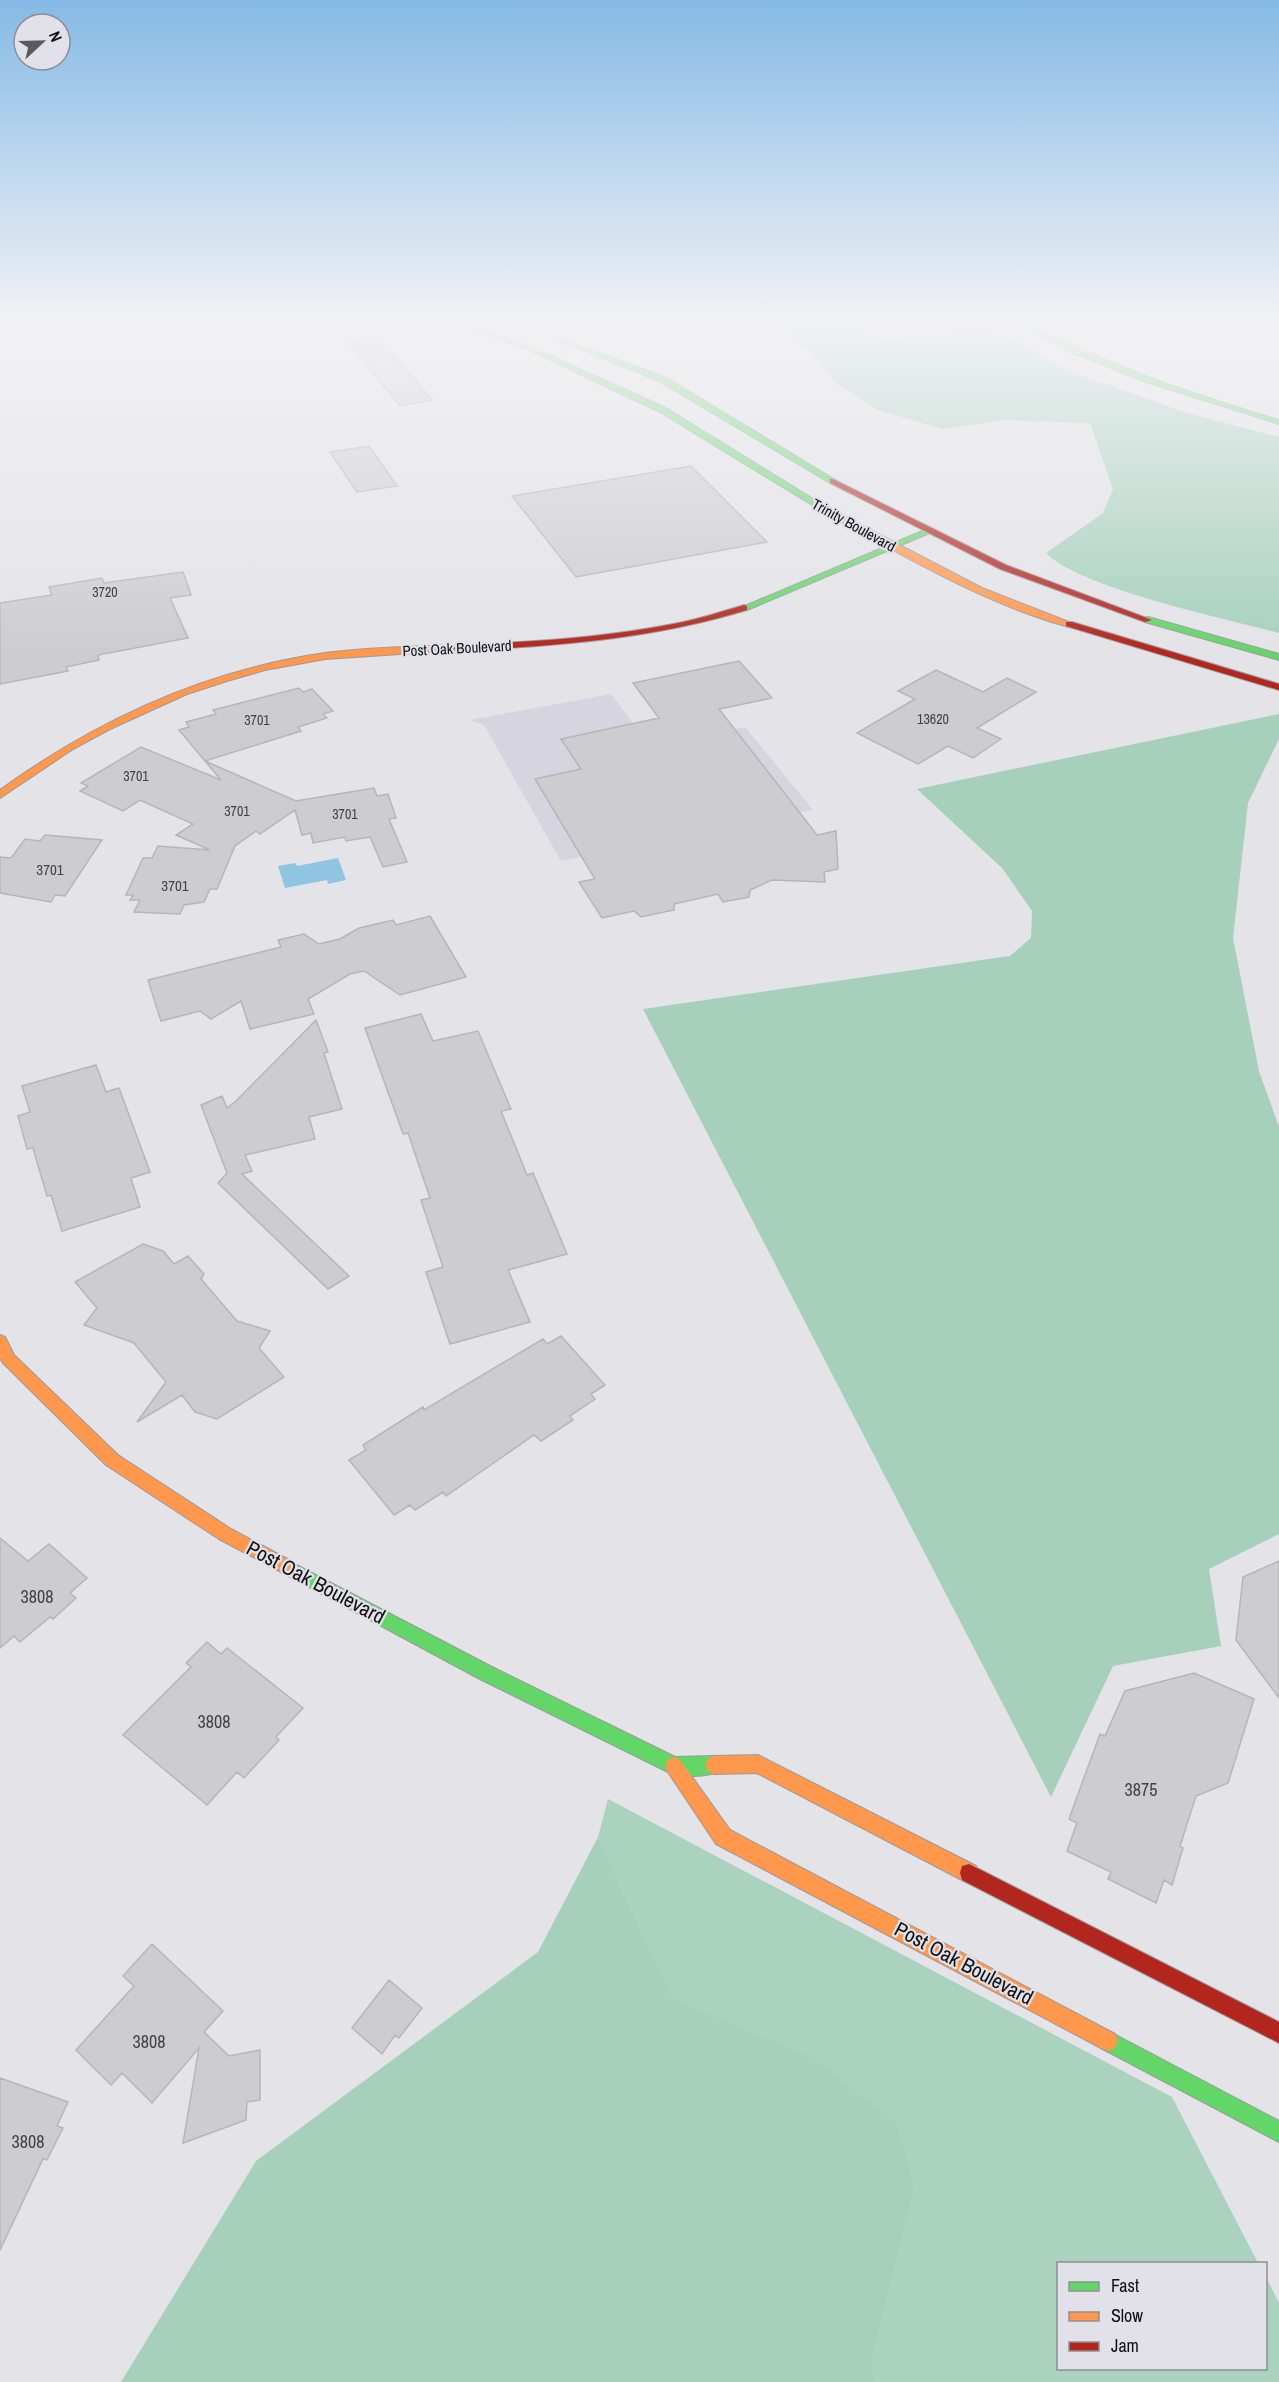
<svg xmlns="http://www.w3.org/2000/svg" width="1279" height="2382" viewBox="0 0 1279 2382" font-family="'Archivo Narrow',sans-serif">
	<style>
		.built { fill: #d5d4df }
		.green { fill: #aad2bf }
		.forest { fill: #a6d0bc }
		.water { fill: #90c4e3 }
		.building { fill: #cdccd0; stroke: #b6b5b9; stroke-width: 1.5 }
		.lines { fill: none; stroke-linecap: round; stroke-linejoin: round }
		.fast-casing { stroke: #9a9a9e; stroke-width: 2 }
		.slow-casing { stroke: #9a9a9e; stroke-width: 2 }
		.jam-casing { stroke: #9a9a9e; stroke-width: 2 }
		.fast { fill: #63d668; fill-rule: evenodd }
		.slow { fill: #ff974d; fill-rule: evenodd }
		.jam { fill: #b3261e; fill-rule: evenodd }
		.labels { text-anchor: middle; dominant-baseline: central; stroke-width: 4.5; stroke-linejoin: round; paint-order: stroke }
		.far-number-label { font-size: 14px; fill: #424245 }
		.far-street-label { font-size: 15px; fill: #111114; stroke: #e2e1ea }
		.number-label { font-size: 15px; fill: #424245 }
		.near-number-label { font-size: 18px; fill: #424245 }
		.near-street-label { font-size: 21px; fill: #111114; stroke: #e2e1ea }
	</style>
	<rect width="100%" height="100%" fill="#e3e3e8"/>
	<!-- built -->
	<path class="built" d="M611 694 650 746 745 727 813 810 561 861 484 725 470 720Z"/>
	<!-- green -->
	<path class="green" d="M608 1799 1172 2097 1258 2263 1058 2264V2368H1266V2277L1279 2303V2382H875L809 2055 673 1998 598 1837Z"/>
	<!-- forest -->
	<path class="forest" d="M762 319H864L871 343 988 324 1064 369 1187 413 1279 437V633C1224 618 1082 589 1046 553L1103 513 1113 489 1090 423 1005 420 942 429 878 410 837 384 810 352Z
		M1279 714V739L1248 803 1233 938 1259 1071 1279 1127V1534L1209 1569 1221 1646 1113 1666 1051 1797 643 1009 1010 956 1031 938 1032 911 1003 869 917 789Z
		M598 1837 673 1998 809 2055 897 2124 914 2186 871 2359 875 2382H121L256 2161 538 1952Z"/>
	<!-- water -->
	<path class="water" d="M338 858 346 880 328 884 327 880 285 888 278 866 295 863 297 866Z"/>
	<!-- building -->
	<path class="building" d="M379 337 432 400 400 406 348 342Z
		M369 446 397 486 357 492 330 452Z
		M691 466 767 542 576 577 512 496Z
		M183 572 191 595 170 598 188 638 98 655 99 660 66 667 68 671 0 684V603L52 595 49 587 102 578 104 583Z
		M739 661 772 698 719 709 817 835 836 831 838 869 824 872 825 882 772 880 750 890 749 897 723 902 718 894 674 904V910L641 917 634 911 602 918 579 882 595 879 535 779 581 769 561 739 659 718 633 683Z
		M936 670 983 692 1007 678 1036 692 977 728 1001 739 973 758 948 746 918 764 857 733 915 699 898 691Z
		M299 688 303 692 312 689 333 711 323 714 327 718 298 727 301 731 205 761 296 801 374 788 377 796 388 794 396 818 389 819 407 862 383 867 370 837 346 841 345 837 313 843 311 833 302 835 295 810 260 834 256 831 235 846 217 889H210L204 902 184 905 180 914 134 912 140 900H130L133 895H126L143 858H152L158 846 210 850 176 835 193 824 140 800 123 811 80 791 88 786 81 783 141 747 221 780 179 730 189 727 186 722 216 714 213 710Z
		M45 835 102 840 65 896 55 895 51 902 0 893V857L11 858 25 839 40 841Z
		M430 916 466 977 400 995 364 971 350 974 308 999 314 1014 250 1029 241 1001 211 1019 200 1011 161 1021 148 980 281 947 278 940 304 934 319 944 340 939 359 928 393 920 396 925Z
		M421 1014 433 1041 478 1031 511 1109 501 1111 527 1175 533 1173 567 1254 508 1270 530 1322 450 1344 426 1272 443 1267 421 1200 430 1198 408 1133 403 1134 365 1028Z
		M316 1020 328 1052 324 1053 342 1109 309 1117 315 1139 245 1155 252 1171 242 1174 349 1276 328 1289 218 1183 227 1173 201 1105 222 1096 227 1108 236 1101Z
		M96 1065 106 1092 119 1088 150 1172 131 1178 140 1207 62 1231 51 1195 47 1196 33 1148 27 1149 18 1116 30 1112 22 1086Z
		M143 1244 163 1251 174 1264 188 1256 204 1274 201 1279 237 1321 270 1331 259 1348 284 1377 217 1419 195 1412 182 1395 137 1422 166 1382 134 1343 84 1325 97 1308 75 1282Z
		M561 1336 605 1385 591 1394 595 1399 570 1416 573 1420 541 1441 534 1435 446 1496 443 1492 415 1510 410 1505 394 1515 349 1460 366 1450 363 1445 423 1407 424 1410 543 1339 547 1344Z
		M0 1538 28 1561 49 1544 87 1578 70 1593 76 1598 53 1619 50 1617 20 1642 14 1636 0 1648Z
		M1279 1561V1698L1236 1640 1243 1577Z
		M207 1642 221 1654 227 1648 303 1708 276 1737 279 1740 244 1778 237 1772 207 1805 123 1735 191 1667 186 1663Z
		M1194 1673 1254 1699 1228 1783 1196 1796 1180 1846 1183 1848 1172 1885 1164 1880 1156 1903 1108 1879 1111 1872 1067 1851 1077 1823 1069 1819 1100 1734 1105 1736 1125 1691Z
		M152 1944 223 2011 204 2032 229 2056 260 2050V2100L247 2102 246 2120 183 2143 199 2048 152 2103 122 2073 111 2085 76 2050 134 1986 123 1976Z
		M389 1980 422 2008 399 2038 395 2035 382 2054 352 2028Z
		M0 2078 68 2102 57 2126 63 2128 47 2160 43 2159 0 2250Z"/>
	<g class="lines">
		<!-- fast casing -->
		<g class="fast-casing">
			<path id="fast" d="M445 319H455L533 348 666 408 839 515 832 517 660 412 529 350Z
				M1009 319H1017C1101 363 1189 393 1279 420V424L1140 380 1074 353Z
				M555 337 665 377 837 481 830 483 659 381 555 339Z
				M925 530 932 532 747 610 740 608Z
				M1148 617 1279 654V660L1145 622V618Z
				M287 1560 490 1666 675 1757 714 1756 720 1759 723 1765 720 1771C707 1777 681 1778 668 1772L478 1678 281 1572 279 1567 281 1562Z
				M1108 2031 1279 2121V2142L1101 2048 1098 2041 1101 2034Z"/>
		</g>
		<!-- slow casing -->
		<g class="slow-casing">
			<path id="slow" d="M832 513H838L982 588 1074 624 1069 627C985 604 908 558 832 517Z
				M457 645 462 648 460 650 325 659 265 670 227 681 187 694 110 729 73 749 0 798V790C97 720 206 670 325 653 369 647 413 647 457 645Z
				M0 1335 5 1337 14 1355 118 1455 231 1529 293 1562 295 1567 293 1572 287 1574 281 1572 219 1539 106 1465 3 1363 0 1358Z
				M758 1755 976 1866 978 1873 976 1880 969 1882 962 1880 757 1773 714 1774 708 1771 705 1765 708 1759 714 1756Z
				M674 1757 680 1760 730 1830 1115 2034 1118 2041 1115 2048 1108 2051 1101 2048 716 1844 668 1772 665 1766 668 1760Z"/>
		</g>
		<!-- jam casing -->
		<g class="jam-casing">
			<path id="jam" d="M833 479 1006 565 1152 620 1145 622 1000 569 830 483V479Z
				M744 605 747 606V610C652 639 556 646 457 651L452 648 457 645C529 642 602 638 673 624 697 620 720 612 744 605Z
				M1066 622H1072L1279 684V690L1066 626Z
				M969 1864 1279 2022V2043L962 1880 960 1873 962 1866Z"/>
		</g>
		<!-- fast -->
		<use href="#fast" class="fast"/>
		<!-- slow -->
		<use href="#slow" class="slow"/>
		<!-- jam -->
		<use href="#jam" class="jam"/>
	</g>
	<!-- sky -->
	<linearGradient id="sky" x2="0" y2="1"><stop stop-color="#85bae6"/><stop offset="0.49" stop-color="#f2f2f5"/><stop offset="1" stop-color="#f2f2f5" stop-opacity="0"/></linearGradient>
	<rect width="1279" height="653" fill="url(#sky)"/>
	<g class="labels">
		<!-- far-number labels -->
		<g class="far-number-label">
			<text x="105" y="592">3720</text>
			<text x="933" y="719">13620</text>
			<text x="257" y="720">3701</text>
			<text x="136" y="776">3701</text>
			<text x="237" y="811">3701</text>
			<text x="345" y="814">3701</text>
		</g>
		<!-- far-street labels -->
		<g class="far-street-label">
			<text transform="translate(854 525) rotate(29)">Trinity Boulevard</text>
			<text transform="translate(457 648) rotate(-3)">Post Oak Boulevard</text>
		</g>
		<!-- number labels -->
		<g class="number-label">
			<text x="50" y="869">3701</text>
			<text x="175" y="885">3701</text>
		</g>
		<!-- near-number labels -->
		<g class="near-number-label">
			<text x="37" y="1596">3808</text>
			<text x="214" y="1721">3808</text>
			<text x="1141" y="1789">3875</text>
			<text x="149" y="2041">3808</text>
			<text x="28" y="2141">3808</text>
		</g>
		<!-- near-street labels -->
		<g class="near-street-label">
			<text transform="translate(316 1582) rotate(28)">Post Oak Boulevard</text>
			<text transform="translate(964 1963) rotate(28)">Post Oak Boulevard</text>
		</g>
	</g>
	<!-- legend -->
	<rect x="1057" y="2262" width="210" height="108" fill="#e2e1ea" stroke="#8e8e94" stroke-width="1.5"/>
	<rect x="1069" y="2282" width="30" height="9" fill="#63d668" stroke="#8e8e94" stroke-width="1.5"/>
	<text x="1111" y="2292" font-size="18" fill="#111114">Fast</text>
	<rect x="1069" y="2312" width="30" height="9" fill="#ff974d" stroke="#8e8e94" stroke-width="1.5"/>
	<text x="1111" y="2322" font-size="18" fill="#111114">Slow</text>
	<rect x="1069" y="2342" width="30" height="9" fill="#b3261e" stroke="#8e8e94" stroke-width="1.5"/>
	<text x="1111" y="2352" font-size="18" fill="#111114">Jam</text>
	<!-- north arrow -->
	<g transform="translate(42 42) rotate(68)"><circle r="28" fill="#e2e1ea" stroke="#8e8e94" stroke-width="1.5"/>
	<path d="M0-4.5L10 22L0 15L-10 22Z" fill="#5a5a5e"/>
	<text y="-9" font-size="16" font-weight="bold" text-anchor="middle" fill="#111114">N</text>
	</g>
</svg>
